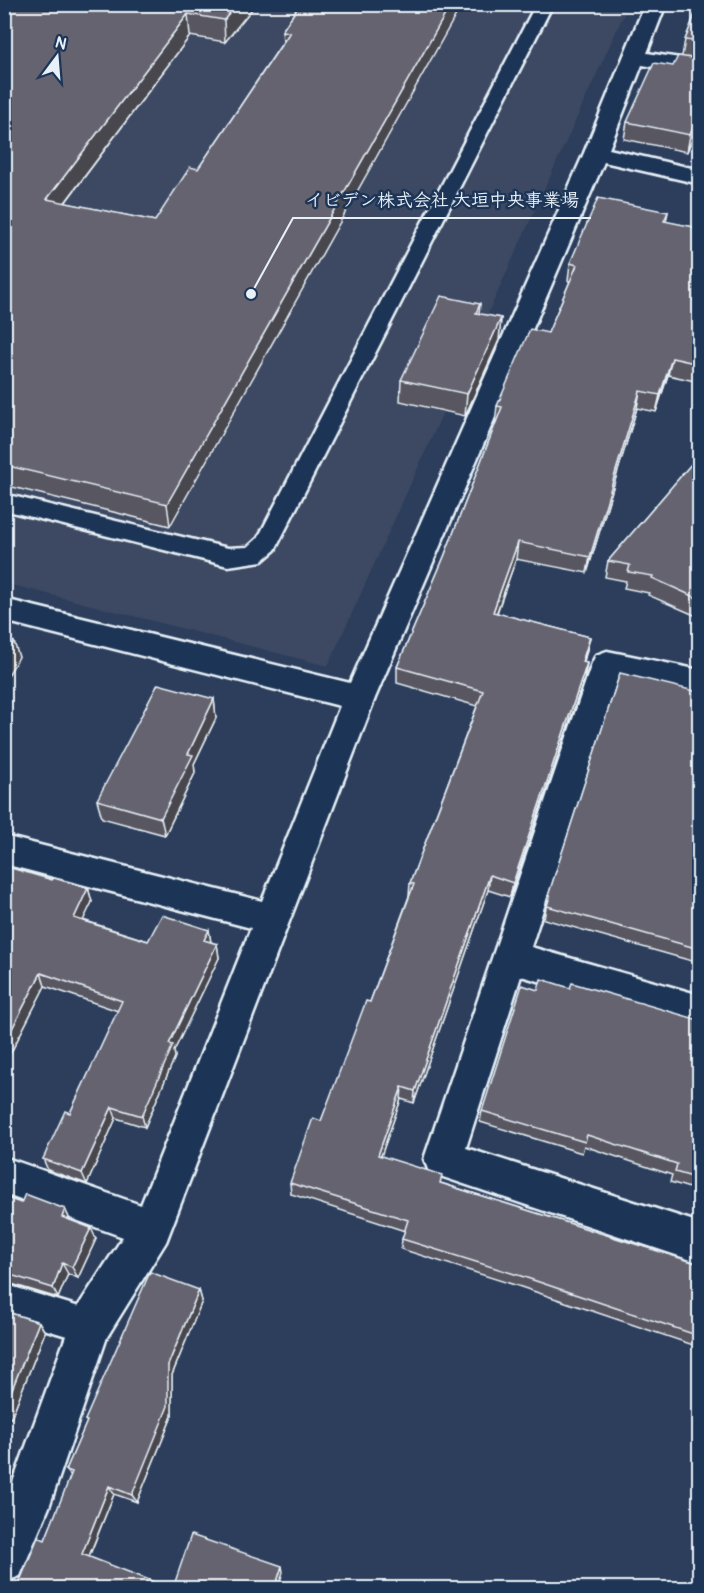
<svg xmlns="http://www.w3.org/2000/svg" width="704" height="1593" viewBox="0 0 704 1593" font-family="Pangolin,'Klee One',sans-serif">
	<style>
		.built { fill: #3d4962 }
		.lines { fill: none; stroke-linecap: round; stroke-linejoin: round }
		.lane-casing { stroke: #e8f1f8; stroke-width: 5 }
		.street-casing { stroke: #e8f1f8; stroke-width: 5 }
		.lane { fill: #1d3557; fill-rule: evenodd }
		.street { fill: #1d3557; fill-rule: evenodd }
		.wall { fill: #585660; stroke: #e8f1f8; stroke-width: 1.5 }
		.shaded-wall { fill: #47464e; stroke: #e8f1f8; stroke-width: 1.5 }
		.building { fill: #666470; stroke: #e8f1f8; stroke-width: 1.5 }
		.leader { fill: none; stroke: #e8f1f8; stroke-width: 2 }
		.callout-dot { fill: #e8f1f8; stroke: #1d3557; stroke-width: 2 }
		.callout-label { font-size: 18px; text-anchor: middle; font-weight: bold; fill: #e8f1f8; stroke: #1d3557; stroke-width: 5; stroke-linejoin: round; paint-order: stroke }
	</style>
	<rect width="100%" height="100%" fill="#2c3e5c"/>
	<filter id="ink" filterUnits="userSpaceOnUse"><feTurbulence type="fractalNoise" baseFrequency=".0167" numOctaves="2"/><feDisplacementMap in="SourceGraphic" scale="12" xChannelSelector="R" yChannelSelector="G"/><feConvolveMatrix kernelMatrix="1 2 1 2 8 2 1 2 1" color-interpolation-filters="sRGB"/></filter>
	<g filter="url(#ink)">
		<!-- built -->
		<path class="built" d="M4 5H628L328 666 5 583Z"/>
		<g class="lines">
			<!-- lane casing -->
			<g class="lane-casing">
				<path id="lane" d="M536 4H553L275 550 262 561 228 566 4 510V494L228 548 248 547 258 538Z
					M4 1284 102 1314 107 1326 102 1338 90 1343 4 1317Z"/>
			</g>
			<!-- street casing -->
			<g class="street-casing">
				<path id="street" d="M645 4H666L647 53 700 61V74L642 65 609 149 700 170V184L604 162 375 698 166 1242 107 1337 49 1507 20 1576 4 1582V1507L75 1311 123 1237 4 1194V1157L141 1205 251 928 4 864V836L262 901 340 706 4 621V599L350 683 584 153Z
					M607 651 700 670V694L618 677 531 947 700 995V1027L521 976 466 1148 700 1223V1263L443 1177 429 1172 424 1159 592 663 596 655Z"/>
			</g>
			<!-- lane -->
			<use href="#lane" class="lane"/>
			<!-- street -->
			<use href="#street" class="street"/>
		</g>
		<!-- wall -->
		<path class="wall" d="M4 4H256L225 42 190 36 65 203 155 221 198 169 283 42 282 31 300 4 170 526 4 485Z
			M699 4V121L687 152 624 139 627 122 682 56 685 40Z
			M668 212 666 222 699 228V382L668 375 656 412 637 408 587 573 516 559 497 613 590 637 584 662 587 663 584 679 510 897 488 890 414 1103 401 1099 381 1156 441 1183 699 1264V1347L518 1286 401 1249 402 1239 405 1231 291 1194 290 1183 321 1121 370 1002 409 896 410 883 477 706 397 683V667L444 557 496 423H495L497 406 548 333 570 281H568L570 263Z
			M480 304 479 314 501 318 499 340 465 416 400 401 401 380Z
			M699 455V617L648 595 649 593 624 588 626 581 605 577 608 561Z
			M699 692V963L544 919 548 896Z
			M214 699 216 718 194 764 195 773 165 835 102 818 97 800Z
			M4 866 52 880 88 888 92 902 83 920 148 941 209 930 211 942 217 944 219 958 174 1051 175 1057 145 1127 116 1118 87 1184 48 1170 43 1159 70 1113 118 1011 45 986 4 1066Z
			M570 988 699 1020V1191L670 1182 672 1175 584 1146 582 1153 480 1122 482 1111 538 990Z
			M4 1197 21 1203 65 1209 70 1220 96 1239 78 1278 68 1274 58 1298 5 1282Z
			M199 1290 202 1301 172 1375V1416L137 1502 114 1494 89 1557 45 1540 71 1476 66 1470 87 1422 85 1420Z
			M4 1311 39 1322 45 1332 11 1418 4 1416Z"/>
		<!-- shaded-wall -->
		<path class="shaded-wall" d="M237 4H256L225 42 224 20Z
			M451 4H462L170 526 167 504Z
			M188 14 190 36 51 221 47 199Z
			M699 112V121L687 152 690 135Z
			M501 318 499 340 465 416 467 394Z
			M672 358 668 375 656 412 660 395Z
			M640 391 637 408 587 573 590 557Z
			M518 542 516 559 491 628 493 612Z
			M590 637 586 653 579 678 582 662Z
			M14 642 19 657 4 682V658Z
			M587 663 584 679 510 897 513 883Z
			M214 699 216 718 194 764 195 773 165 835 161 818 188 754Z
			M490 875 488 890 414 1103 415 1091Z
			M88 888 92 902 78 931 74 918Z
			M209 930 211 944 204 940Z
			M217 944 219 958 174 1051 175 1057 145 1127 142 1116 169 1044Z
			M41 973 45 986 4 1066V1044Z
			M402 1087 401 1099 377 1167 378 1155Z
			M112 1107 116 1118 87 1184 82 1173Z
			M65 1209 70 1220 62 1217Z
			M91 1228 96 1239 78 1278 72 1267Z
			M62 1263 68 1274 58 1298 53 1288Z
			M199 1290 202 1301 172 1375V1416L137 1502 132 1495 168 1365Z
			M39 1322 45 1332 11 1418 4 1409Z
			M109 1486 114 1494 87 1561 82 1554Z
			M282 1566 283 1572 278 1588H275Z"/>
		<!-- building -->
		<path class="building" d="M4 4H237L224 20 188 14 47 199 155 221 190 167 198 169 290 32 282 31 300 4H451L167 504 4 465Z
			M699 4V42L685 40Z
			M678 56 699 59V112L690 135 627 122 654 63 673 66Z
			M598 198 668 212 664 221 699 228V364L672 358 660 395 640 391 590 557 518 542 493 612 590 637 582 662 587 663 513 883 490 875 415 1091 402 1087 378 1155 442 1175 440 1183 699 1264V1336L521 1276 402 1239 408 1220 290 1183 313 1118 321 1121 366 1001 370 1002 414 884 410 883 483 691 397 667 444 557 502 407 497 406 530 329 548 333 577 265 570 263Z
			M441 296 480 304 476 313 501 318 467 394 401 380Z
			M699 455V599L652 578 653 576 628 572 630 565 608 561Z
			M4 639 14 642 4 658Z
			M620 673 699 692V949L547 906 550 896H548Z
			M158 684 214 699 188 754 193 755 161 818 97 800Z
			M4 866 52 880 54 878 88 888 74 918 148 941 162 915 209 930 204 940 217 944 169 1044 173 1045 142 1116 112 1107 82 1173 43 1159 65 1111 70 1113 122 1001 41 973 4 1044Z
			M541 979 570 988 572 983 699 1020V1179L675 1172 677 1164 587 1135 585 1142 482 1111 522 985 538 990Z
			M25 1194 65 1209 62 1217 91 1228 72 1267 62 1263 53 1288 4 1273V1197L21 1203Z
			M150 1272 199 1290 168 1365V1406L132 1495 109 1486 82 1554 170 1588H17L38 1537 45 1540 72 1472 66 1470 87 1421 85 1420Z
			M4 1311 39 1322 4 1409Z
			M191 1535 282 1566 275 1588H173Z"/>
	</g>
	<!-- callouts -->
	<path class="leader" d="M251 294L293 218H591"/>
	<circle class="callout-dot" cx="251" cy="294" r="6"/>
	<g class="callout-label">
		<text x="442" y="206">イビデン株式会社 大垣中央事業場</text>
	</g>
	<!-- margin -->
	<rect width="704" height="1593" fill="none" stroke="#1d3557" stroke-width="24"/>
	<rect x="12" y="12" width="680" height="1569" fill="none" stroke="#e8f1f8" stroke-width="2" filter="url(#ink)"/>
	<!-- north arrow -->
	<g transform="translate(57 57) rotate(16)" stroke="#1d3557" stroke-width="4.5" paint-order="stroke">
	<path d="M0-4.5L10 22L0 15L-10 22Z" fill="#e8f1f8"/>
	<text y="-9" font-size="16" font-weight="bold" text-anchor="middle" fill="#e8f1f8">N</text>
	</g>
</svg>
